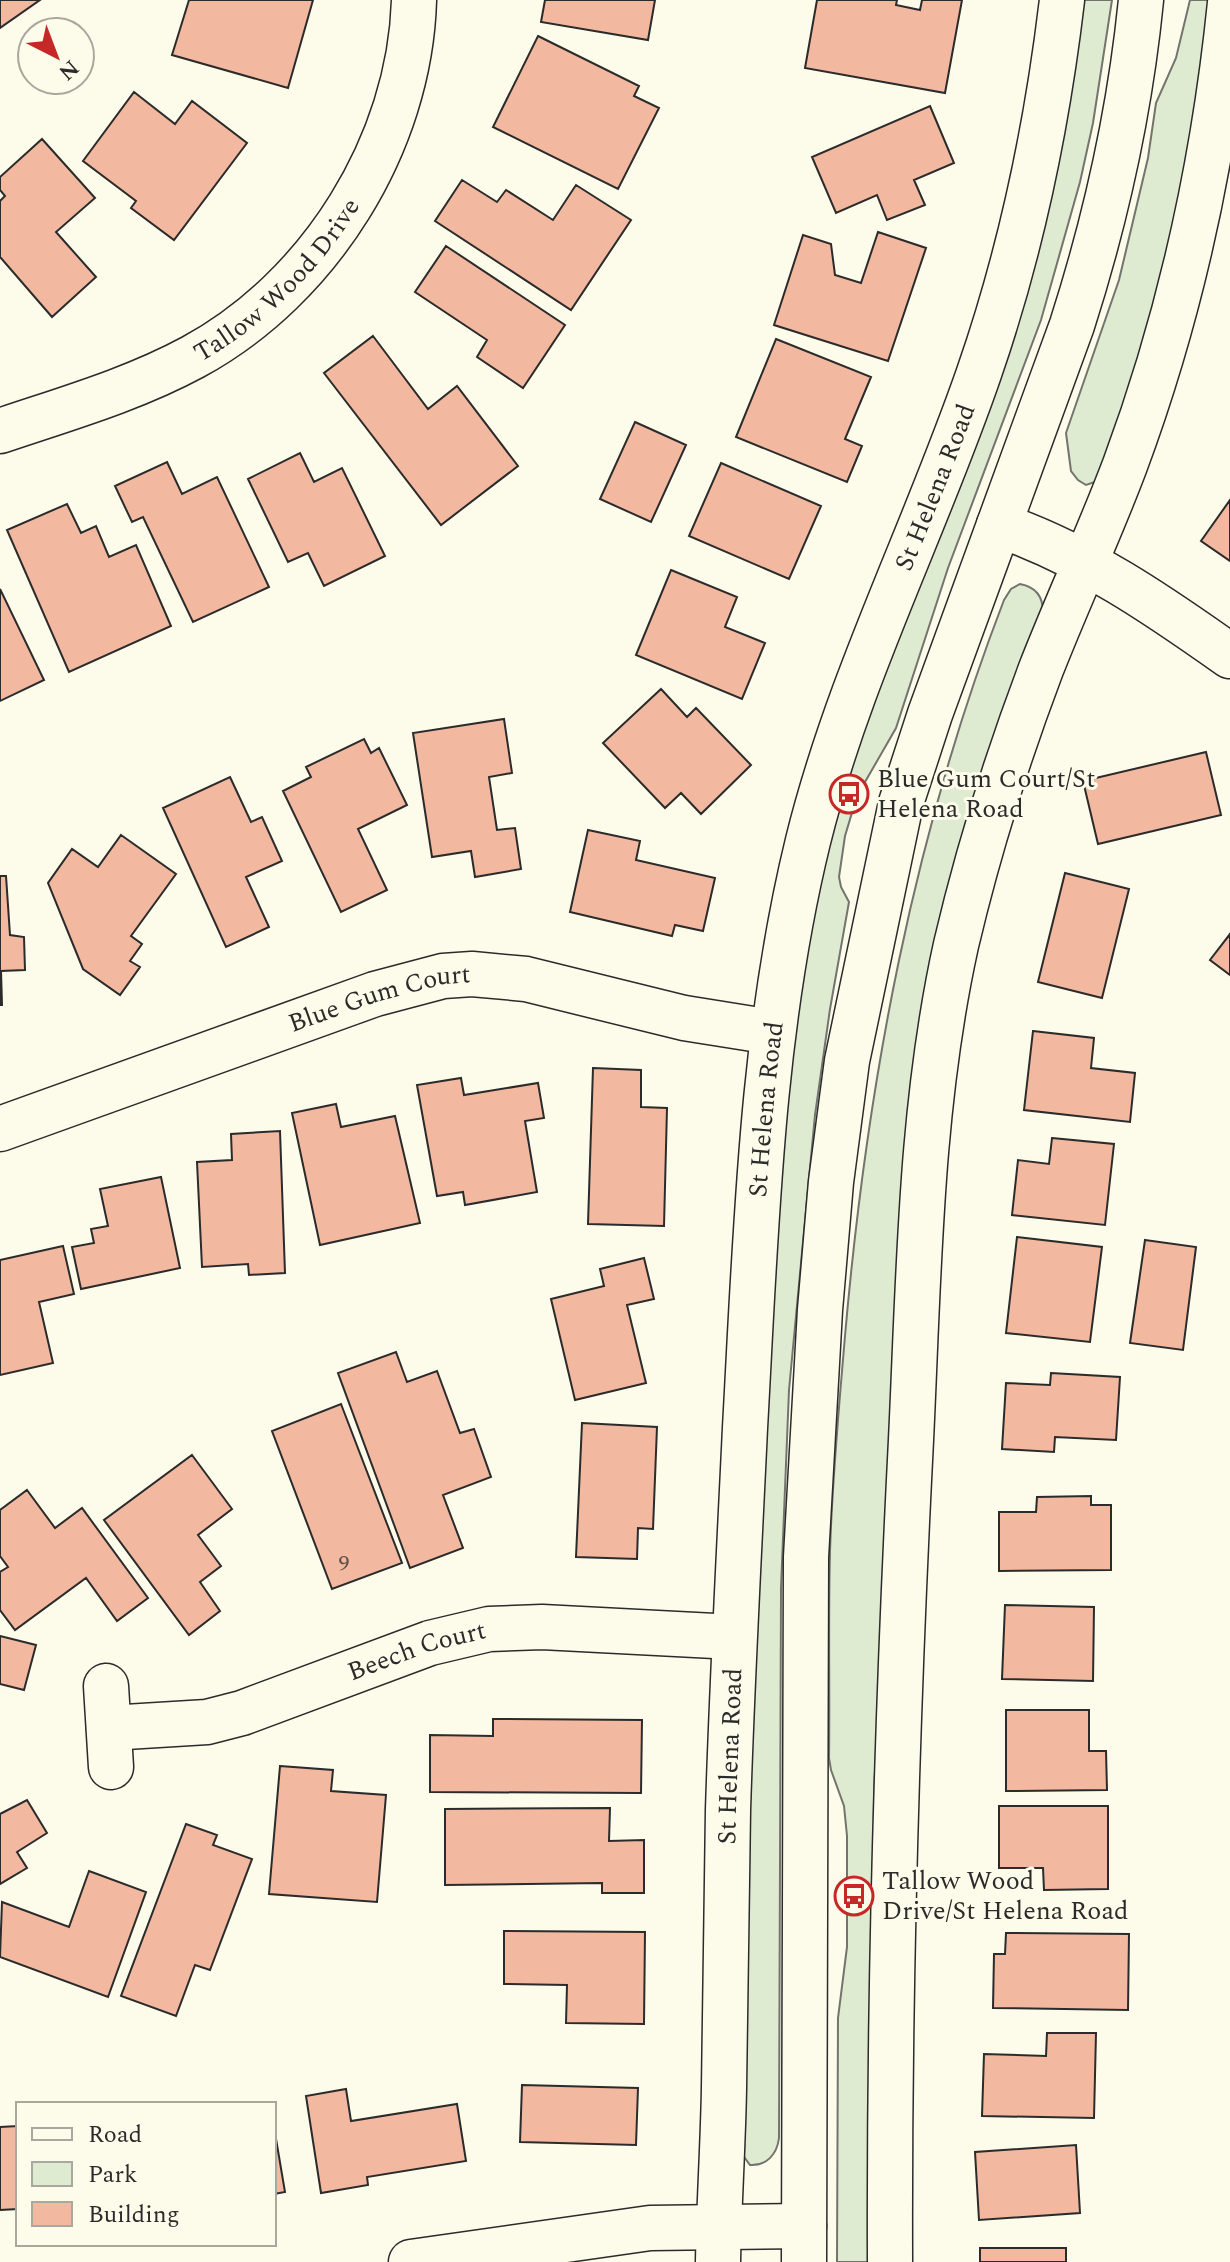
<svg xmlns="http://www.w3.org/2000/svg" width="1230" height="2262" viewBox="0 0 1230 2262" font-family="Spectral,serif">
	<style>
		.green { fill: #deebd1; stroke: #74746e; stroke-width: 2 }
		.building { fill: #f2b8a0; stroke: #2b2b2b; stroke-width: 2 }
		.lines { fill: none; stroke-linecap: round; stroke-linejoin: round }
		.minor-casing { stroke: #2b2b2b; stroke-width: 47 }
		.major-casing { stroke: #2b2b2b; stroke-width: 47 }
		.minor { stroke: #fdfbea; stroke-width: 44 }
		.major { stroke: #fdfbea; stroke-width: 44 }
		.labels { text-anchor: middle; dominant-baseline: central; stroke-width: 6; stroke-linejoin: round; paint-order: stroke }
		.number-label { font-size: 22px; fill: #5d4e48 }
		.street-label { font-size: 26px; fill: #2b2b2b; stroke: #fdfbea }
		.poi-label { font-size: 26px; fill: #2b2b2b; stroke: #fdfbea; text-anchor: start }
	</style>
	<rect width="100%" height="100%" fill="#fdfbea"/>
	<!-- green -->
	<path class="green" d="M1080 0H1112L1093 123 1080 182 1041 320 948 568 896 728 857 796 845 836 839 877 841 887 849 902 830 1009 815 1115 789 1390 781 1588 779 2138C777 2154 767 2166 750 2165L742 2154 748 1821 771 1276 797 996 825 855Z
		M1190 0H1213L1182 202 1144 350 1101 475 1095 482 1086 485 1078 480 1071 471 1066 433 1119 280 1148 158 1156 103 1176 58Z
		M1020 584C1037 587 1044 599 1043 616L999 732 890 1480 874 1792 871 2262H837L838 2018 847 1947V1836L844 1806 831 1770 829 1758C830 1689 828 1621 830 1552 832 1480 839 1408 845 1336 867 1084 913 836 1004 600L1011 589Z"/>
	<!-- building -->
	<path class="building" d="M0 0H40L0 28Z
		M189 0H313L288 88 172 55Z
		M545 0H655L648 40 541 22Z
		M817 0H897L896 5 920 10 922 0H962L945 93 805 68Z
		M538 36 639 86 634 96 659 108 618 189 493 127Z
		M134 92 175 124 192 101 247 143 174 240 131 208 136 201 83 161Z
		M930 106 954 163 914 180 925 205 887 220 877 195 836 213 812 157Z
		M42 139 95 198 56 232 96 277 52 317 0 257V201L5 196 0 190V177Z
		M462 180 497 202 506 190 553 220 576 185 631 220 571 310 435 221Z
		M878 232 926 248 888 361 774 325 803 235 831 244 835 275 861 283Z
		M446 246 565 325 523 388 477 357 487 340 415 292Z
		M373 336 428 409 457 386 518 466 441 525 324 373Z
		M776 339 871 377 845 439 862 446 847 482 736 437Z
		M635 422 686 445 651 522 600 499Z
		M300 453 314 482 342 468 385 556 324 586 308 553 288 562 248 479Z
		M167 462 182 494 217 477 269 587 193 622 143 517 132 522 115 486Z
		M721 463 821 506 789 579 689 536Z
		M1230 500V561L1201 541Z
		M67 504 81 533 96 526 109 557 136 545 171 626 69 672 7 530Z
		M671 570 737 597 725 627 765 643 742 699 636 655Z
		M0 589 44 680 0 701Z
		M661 689 687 717 696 708 751 765 701 814 681 793 665 808 603 743Z
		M504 719 512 773 489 777 497 830 515 828 521 869 475 877 471 851 432 857 413 733Z
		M364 739 371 753 379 748 407 805 358 829 387 890 341 912 283 791 311 777 306 767Z
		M1206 752 1221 815 1098 844 1083 781Z
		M230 777 251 822 262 817 282 861 246 877 269 927 226 947 163 808Z
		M588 830 640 841 636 860 715 878 703 931 675 925 672 936 570 912Z
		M121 835 176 874 131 936 142 944 130 961 140 967 120 995 83 969 48 883 72 849 98 867Z
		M1065 873 1129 889 1102 998 1038 982Z
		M0 876H6L10 935 24 937 25 970 1 971 2 1005H0Z
		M1230 934V975L1210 960Z
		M1033 1031 1094 1038 1091 1068 1135 1073 1130 1122 1024 1110Z
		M593 1068 641 1070V1107L667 1108 664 1226 588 1224Z
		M461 1078 464 1095 538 1083 544 1118 525 1121 537 1192 465 1205 463 1192 437 1196 417 1085Z
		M336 1104 341 1127 395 1116 420 1223 320 1245 292 1113Z
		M280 1131 285 1273 249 1275 248 1264 202 1267 197 1162 232 1160 231 1134Z
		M1052 1138 1114 1144 1105 1225 1012 1215 1018 1160 1049 1164Z
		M161 1177 180 1268 81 1289 72 1247 94 1243 91 1229 108 1226 100 1189Z
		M1017 1237 1102 1247 1090 1342 1006 1333Z
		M1145 1240 1196 1247 1183 1350 1130 1343Z
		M63 1246 74 1294 39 1302 53 1363 0 1375V1260Z
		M644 1258 654 1299 627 1305 646 1383 575 1400 551 1299 604 1286 600 1269Z
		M396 1352 407 1382 437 1371 460 1433 474 1429 491 1477 443 1495 463 1548 410 1568 338 1373Z
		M1051 1373 1120 1377 1116 1440 1055 1437 1054 1452 1002 1449 1006 1383 1050 1385Z
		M341 1404 402 1563 332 1589 272 1431Z
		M582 1423 657 1427 653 1529 638 1528 637 1559 576 1557Z
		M192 1455 232 1509 198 1535 221 1566 200 1582 220 1611 189 1635 104 1520Z
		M27 1490 55 1528 82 1508 148 1598 117 1621 86 1578 15 1630 0 1610V1572L8 1567 0 1556V1510Z
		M1091 1496V1505H1111V1570L999 1571V1512H1036L1037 1497Z
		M1005 1605 1094 1607 1093 1681 1002 1679Z
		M0 1636 36 1645 24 1690 0 1684Z
		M1006 1710H1089V1751H1106L1107 1790 1006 1791Z
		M493 1719 642 1720 641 1793 430 1792V1735L493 1736Z
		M280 1766 333 1770 331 1791 386 1795 377 1902 269 1894Z
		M27 1800 47 1833 17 1852 27 1868 0 1884V1814Z
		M999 1806H1108V1889L1044 1890 1043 1868H999Z
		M610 1808 609 1841 644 1840V1893H602V1883L445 1885V1809Z
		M186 1824 217 1835 213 1845 252 1859 210 1970 195 1965 176 2016 121 1996Z
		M89 1871 146 1892 108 1997 0 1957 2 1902 69 1927Z
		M504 1931 645 1932 644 2024 566 2023 567 1985 504 1984Z
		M1006 1933 1129 1934 1128 2010 993 2008 994 1954H1005Z
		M1047 2033H1096L1094 2118 982 2116 984 2054 1046 2056Z
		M522 2085 638 2088 636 2145 520 2142Z
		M346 2089 351 2121 457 2104 466 2161 367 2177 368 2185 321 2193 306 2096Z
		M18 2126V2209L0 2210V2127Z
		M274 2127 285 2192 274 2194Z
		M1076 2145 1080 2213 979 2220 975 2152Z
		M980 2248H1066V2262H980Z"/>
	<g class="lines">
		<!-- minor casing -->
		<g class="minor-casing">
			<g id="minor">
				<path id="s1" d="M0 431C65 409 132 390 193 357 320 288 410 144 414 0"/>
				<path d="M999 525C1084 554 1158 605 1230 656"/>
				<path id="s2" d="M0 1129 375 994 443 976 472 974 526 979 684 1018 772 1032"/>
				<path d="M106 1686 111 1767"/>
				<path id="s3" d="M109 1728 207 1722 242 1713 430 1643 489 1629 542 1627 734 1637"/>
				<path d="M411 2262 650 2228 804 2226"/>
				<path id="s4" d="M718 2262C719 2204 723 2146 724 2088 726 1995 726 1903 728 1810 732 1682 739 1555 745 1428 756 1231 761 1033 808 841 848 679 925 530 979 373 1021 252 1047 127 1062 0"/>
				<path d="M890 2262C889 1988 897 1714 911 1440 919 1274 920 1108 956 945 978 851 1007 759 1041 669 1068 600 1099 534 1125 465 1180 317 1214 161 1230 3"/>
			</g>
		</g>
		<!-- major casing -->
		<g class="major-casing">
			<path id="major" d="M804 2262 806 1557 820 1310 831 1182 847 1061 901 803 930 714 1072 325C1106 219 1130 111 1141 0"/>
		</g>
		<!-- minor -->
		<use href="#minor" class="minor"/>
		<!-- major -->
		<use href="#major" class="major"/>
	</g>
	<!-- icons -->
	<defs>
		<g id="bus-ring" transform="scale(2)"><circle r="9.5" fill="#fdfbea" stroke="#c62828" stroke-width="1.5"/><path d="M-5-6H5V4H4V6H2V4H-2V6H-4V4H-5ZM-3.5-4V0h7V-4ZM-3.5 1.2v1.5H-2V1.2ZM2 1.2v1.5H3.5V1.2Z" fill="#c62828"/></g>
	</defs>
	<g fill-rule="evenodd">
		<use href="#bus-ring" x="849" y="794"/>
		<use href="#bus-ring" x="854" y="1896"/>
	</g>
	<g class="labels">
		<!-- number labels -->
		<g class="number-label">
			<text x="344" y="1563">9</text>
		</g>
		<!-- street labels -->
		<g class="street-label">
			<text stroke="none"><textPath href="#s1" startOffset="322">Tallow Wood Drive</textPath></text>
			<text stroke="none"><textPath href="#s4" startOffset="1802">St Helena Road</textPath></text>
			<text stroke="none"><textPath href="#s2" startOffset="402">Blue Gum Court</textPath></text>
			<text stroke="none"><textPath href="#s4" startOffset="1154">St Helena Road</textPath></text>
			<text stroke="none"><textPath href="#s3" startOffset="320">Beech Court</textPath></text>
			<text stroke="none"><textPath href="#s4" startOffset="506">St Helena Road</textPath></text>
		</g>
		<!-- poi labels -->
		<g class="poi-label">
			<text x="877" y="779">Blue Gum Court/St<tspan x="877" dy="30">Helena Road</tspan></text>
			<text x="882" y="1881">Tallow Wood<tspan x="882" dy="30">Drive/St Helena Road</tspan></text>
		</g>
	</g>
	<!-- legend -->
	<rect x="16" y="2102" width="260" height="144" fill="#fdfbea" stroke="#a9a89e" stroke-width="2"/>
	<rect x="32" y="2128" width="40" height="12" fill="#fdfbea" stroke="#a9a89e" stroke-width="2"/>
	<text x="88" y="2142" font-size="24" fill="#2b2b2b">Road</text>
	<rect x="32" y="2162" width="40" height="24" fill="#deebd1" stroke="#a9a89e" stroke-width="2"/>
	<text x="88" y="2182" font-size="24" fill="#2b2b2b">Park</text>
	<rect x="32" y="2202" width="40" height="24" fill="#f2b8a0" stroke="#a9a89e" stroke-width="2"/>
	<text x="88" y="2222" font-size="24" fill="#2b2b2b">Building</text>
	<!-- north arrow -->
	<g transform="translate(56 56) rotate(138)"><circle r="38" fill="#fdfbea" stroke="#a9a89e" stroke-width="2"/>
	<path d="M0-6L14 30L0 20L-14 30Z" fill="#c62828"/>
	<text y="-12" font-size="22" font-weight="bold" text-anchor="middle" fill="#2b2b2b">N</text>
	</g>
</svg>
